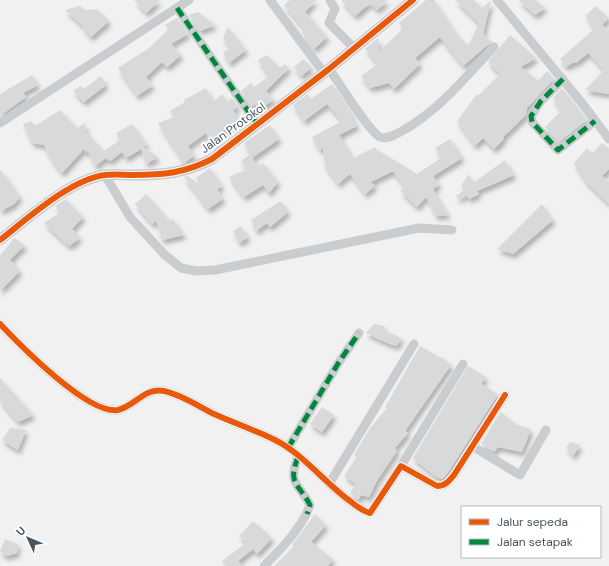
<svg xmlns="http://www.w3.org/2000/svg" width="609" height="566" viewBox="0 0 609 566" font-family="'DM Sans',sans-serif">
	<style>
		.building { fill: #d8d9da; filter: url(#shadow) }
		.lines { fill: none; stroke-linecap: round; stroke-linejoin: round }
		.minor { stroke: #cacdd0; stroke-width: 9 }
		.tertiary { stroke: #cacdd0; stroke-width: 11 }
		.quiet { stroke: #00873e; stroke-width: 5; stroke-dasharray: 10 5; stroke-linecap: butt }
		.cycleway-casing { stroke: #fff; stroke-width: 8 }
		.cycleway { stroke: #e8590c; stroke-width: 6 }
		.labels { text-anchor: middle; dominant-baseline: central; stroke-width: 3.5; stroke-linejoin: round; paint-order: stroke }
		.street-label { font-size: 12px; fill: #465560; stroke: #fff }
	</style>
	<defs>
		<filter id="shadow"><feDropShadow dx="2.5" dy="4.5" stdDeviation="2" flood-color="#0004"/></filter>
	</defs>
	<rect width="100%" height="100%" fill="#f2f1f1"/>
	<!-- building -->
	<path class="building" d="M134 0H160L146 13Z
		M290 0H316L305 12 327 37 314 49 302 33 305 30 284 5Z
		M341 0H388L377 10 370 3 355 16Z
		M426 0H434L460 40 462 39 468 46 479 23 455 0H474L482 8 491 1 483 34 491 42 463 66 440 37 415 58 420 64 394 89 389 83 370 88 361 76 378 64 365 49 378 38 379 51 403 29 399 23Z
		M518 0H536L545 8 535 15Z
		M80 6 85 10 97 9 109 21 91 37 83 28 84 27 65 10Z
		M595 6 609 18 602 25 609 30V94L585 90 604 70 588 53 576 63 574 62 566 67 560 59 594 29 584 13 587 15Z
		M198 12 215 25 200 31 189 15Z
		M177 18 188 34 171 44 181 55 167 67 162 62 146 77 152 86 137 96 118 68 149 48 169 29 165 25Z
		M228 27 246 50 229 63 223 52 231 48 223 38Z
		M510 35 536 58 521 67 538 81 547 71 554 79 526 109 527 111 525 116 503 137 504 139 494 149 483 138 475 146 457 121 477 94 479 95 500 74 488 62Z
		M267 55 280 68 285 64 289 68 266 91 273 100 259 110 255 104 252 106 241 91 251 83 254 87 269 76 258 60Z
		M304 59 311 68 301 76 294 67Z
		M32 75 38 85 23 93 26 97 0 116V94Z
		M101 76 106 85 84 102 73 91 81 86 84 89Z
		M332 84 347 106 357 126 339 135 353 158 375 147 377 150 417 174 441 158 435 148 450 139 462 158 433 176 439 185 433 189 448 215 436 216 426 197 417 207 400 190 405 188 393 171 371 182 375 186 365 194 350 174 338 184 325 166 323 148 319 150 312 137 342 121 327 104 304 121 293 105 308 94 311 99Z
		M206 88 213 102 222 94 227 101 232 98 238 107 233 110 240 120 225 130 212 146 206 133 188 146 194 156 184 163 158 123 174 117 170 111 185 102 184 100Z
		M562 88 587 120 559 142 545 127 561 111 553 98Z
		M60 110 77 128 85 123 86 132 104 151 120 140 116 133 132 124 147 145 143 147 158 157 146 164 141 149 126 158 122 152 110 161 106 158 95 166 88 151 86 153 84 149 62 173 51 159 44 145 32 143 23 124 31 121 35 126Z
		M270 125 279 139 252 158 257 166 263 163 278 182 269 193 263 185 244 197 229 177 247 169 241 161 250 154 244 143Z
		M602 143 609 149V169L602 176 609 182V204L586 182 574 163 587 148 592 154Z
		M505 160 514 175 477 191 479 194 469 199 467 195 458 199 456 196 464 190 461 186 469 174 473 183Z
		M210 168 222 186 217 189 223 199 208 209 184 177 187 176 200 185 196 178Z
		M0 169 20 197 13 205 0 211Z
		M146 194 170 221 173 219 184 235 162 240 156 221 152 224 135 204Z
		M66 199 83 217 72 229 80 238 69 246 44 223 61 212 55 206Z
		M279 202H282L288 212 270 227 267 223 256 231 251 220Z
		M542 204 553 220 513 254 497 249Z
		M241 226 248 237 239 243 233 231Z
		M14 238 25 245 10 260 20 271 0 291V256Z
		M374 324 385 326 383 330 402 338 396 346 385 342 366 333Z
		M420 346 441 358 442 357 451 365 405 431 408 433 395 448 397 451 378 479 369 497 361 495 358 500 350 493 356 484 344 476 357 457 354 455 370 428 387 408 385 407Z
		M468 366 486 377 481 384 498 394 449 471 442 479 435 476 413 458Z
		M0 378 33 415 18 422 0 401Z
		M322 407 334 415 322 432 310 424Z
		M501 412 517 425 531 429 522 452 498 447 494 452 481 444Z
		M10 428 26 430 18 450 2 440Z
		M570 442 580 445 573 456 566 448Z
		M315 514 326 525 311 542 333 559 328 566H274L294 546 292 545Z
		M253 521 272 538 257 554 253 549 238 561 242 566H226L222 561 246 543 239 536Z
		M5 539 18 544 17 553 6 556 0 551Z"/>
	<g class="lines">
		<!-- minor -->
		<path class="minor" d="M270 0 324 73
			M330 0 335 9 329 23 354 48
			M497 0 582 103 609 139
			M177 8 257 124
			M329 69C339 82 369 132 380 137 387 140 396 134 402 131 441 109 464 78 494 47
			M563 79 541 101 531 116 532 122 558 150 595 121
			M0 123 189 0
			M105 175 130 217 165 255 181 268 196 271 215 270 419 228 452 230
			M0 324C20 345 88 415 118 410 135 406 145 387 164 391 182 395 198 406 214 414 234 423 255 430 275 440 302 453 325 483 350 501 356 506 362 511 370 513L401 466 437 486C445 486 449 481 454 475L505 395
			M472 446 520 475 546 430
			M288 448 339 362 359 333
			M401 466 463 364
			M329 484 414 344
			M264 566C281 549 302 528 310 505 299 483 287 485 298 457"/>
		<!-- tertiary -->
		<path class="tertiary" d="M0 240C27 219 71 179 105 175 114 174 124 175 133 175 163 175 185 173 212 159L329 69 413 0"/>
		<!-- quiet -->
		<path class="quiet" d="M177 8 257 124
			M563 79 541 101 531 116 532 122 558 150 595 121
			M288 448 339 362 359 333
			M298 457C287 485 299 483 310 505L307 514"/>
		<!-- cycleway casing -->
		<g class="cycleway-casing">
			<path id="cycleway" d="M0 240C27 219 71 179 105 175 114 174 124 175 133 175 163 175 185 173 212 159L329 69 413 0
				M0 324C20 345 88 415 118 410 135 406 145 387 164 391 182 395 198 406 214 414 234 423 255 430 275 440 302 453 325 483 350 501 356 506 362 511 370 513L401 466 437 486C445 486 449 481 454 475L505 395"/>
		</g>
		<!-- cycleway -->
		<use href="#cycleway" class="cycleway"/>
	</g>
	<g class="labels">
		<!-- street labels -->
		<g class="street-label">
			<text transform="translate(233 128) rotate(-36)">Jalan Protokol</text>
		</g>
	</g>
	<!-- legend -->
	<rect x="461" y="506" width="140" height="52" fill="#ffffff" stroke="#b5bbbf"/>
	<rect x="469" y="519" width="20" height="6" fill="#e8590c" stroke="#b5bbbf"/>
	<text x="497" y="526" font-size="12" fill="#465560">Jalur sepeda</text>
	<rect x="469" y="539" width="20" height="6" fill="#00873e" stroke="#b5bbbf"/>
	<text x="497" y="546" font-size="12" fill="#465560">Jalan setapak</text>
	<!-- north arrow -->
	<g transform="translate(28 538) rotate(314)" stroke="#ffffff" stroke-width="3" paint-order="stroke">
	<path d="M0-3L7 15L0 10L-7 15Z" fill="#465560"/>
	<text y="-6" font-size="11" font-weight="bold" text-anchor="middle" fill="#465560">U</text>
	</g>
</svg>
